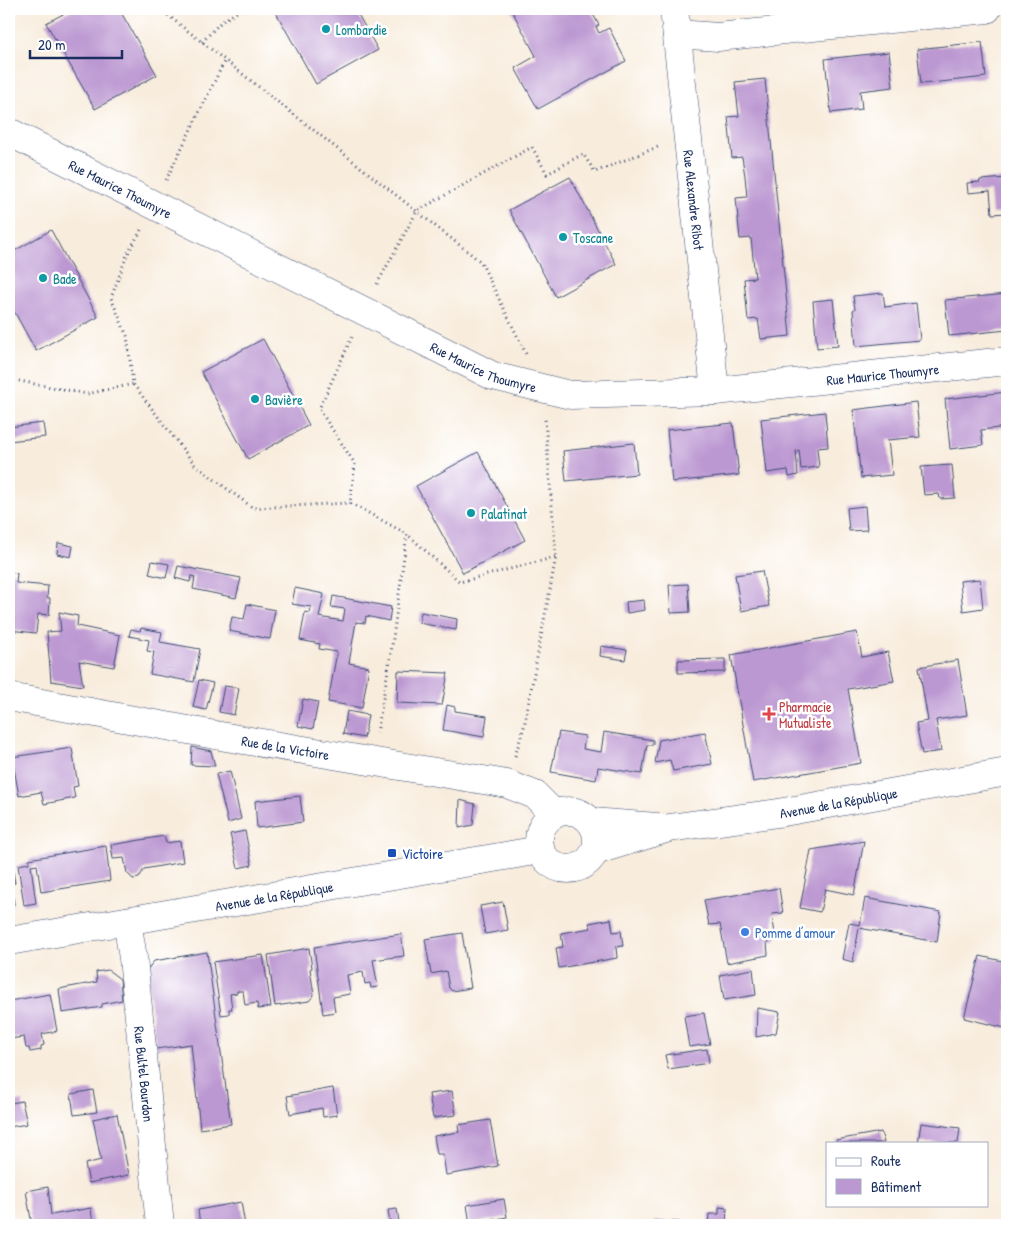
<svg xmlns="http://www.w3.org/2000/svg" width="1016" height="1234" viewBox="0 0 1016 1234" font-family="'Patrick Hand',sans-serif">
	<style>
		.building { fill: #bc98d2 }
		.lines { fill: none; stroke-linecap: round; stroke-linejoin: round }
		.street-casing { stroke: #3c4b71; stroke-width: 29 }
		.secondary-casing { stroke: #3c4b71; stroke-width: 29 }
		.path { stroke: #3c4b71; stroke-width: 3; stroke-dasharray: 1 4; stroke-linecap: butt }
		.street { stroke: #fff; stroke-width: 28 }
		.secondary { stroke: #fff; stroke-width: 28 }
		.culture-dot { fill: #0f9aa8; stroke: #fff; stroke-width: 2 }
		.health-dot { fill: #e0444e; stroke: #fff; stroke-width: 2 }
		.transit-dot { fill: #1a4fb4; stroke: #fff; stroke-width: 2 }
		.shop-dot { fill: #3f7fe0; stroke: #fff; stroke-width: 2 }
		.labels { text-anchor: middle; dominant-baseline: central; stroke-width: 5; stroke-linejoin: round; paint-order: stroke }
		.culture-label { font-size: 14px; fill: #0d838f; stroke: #fff; text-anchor: start }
		.street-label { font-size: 14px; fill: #1b2f5e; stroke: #fff }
		.health-label { font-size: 14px; fill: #be3a42; stroke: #fff; text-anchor: start }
		.transit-label { font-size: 14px; fill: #164399; stroke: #fff; text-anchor: start }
		.shop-label { font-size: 14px; fill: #366cbe; stroke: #fff; text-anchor: start }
	</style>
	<rect width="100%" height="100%" fill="#fff"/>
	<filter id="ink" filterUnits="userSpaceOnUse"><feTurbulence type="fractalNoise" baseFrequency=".02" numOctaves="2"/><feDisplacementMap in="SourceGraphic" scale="10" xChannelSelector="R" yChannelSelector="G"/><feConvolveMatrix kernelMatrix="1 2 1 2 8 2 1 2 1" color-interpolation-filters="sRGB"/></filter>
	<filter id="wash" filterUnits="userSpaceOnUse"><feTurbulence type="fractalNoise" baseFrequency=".0096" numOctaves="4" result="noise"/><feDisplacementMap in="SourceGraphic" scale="20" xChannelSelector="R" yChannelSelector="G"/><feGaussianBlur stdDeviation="1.12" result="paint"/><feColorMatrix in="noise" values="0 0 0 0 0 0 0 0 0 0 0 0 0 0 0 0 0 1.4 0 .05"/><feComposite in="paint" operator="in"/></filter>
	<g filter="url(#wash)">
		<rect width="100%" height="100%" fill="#f8ecdc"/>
		<g id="blocks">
			<!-- building -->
			<path class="building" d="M73 9H119L157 75 95 109 46 23Z
				M274 9H355L378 50 316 84Z
				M511 9H590L599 25 596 27 599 33 609 28 626 61 538 109 515 68 536 56Z
				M982 42 986 77 921 84 917 49Z
				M889 52 893 87 860 91 862 109 831 113 825 59Z
				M765 79 790 336 761 339 758 319 748 320 744 279 755 278 751 238 740 239 736 198 747 197 745 176 742 157 732 158 728 117 739 116 735 82Z
				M570 177 616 264 556 297 509 210Z
				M1007 178V213L992 214 990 191 968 193 967 183 980 182V180Z
				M51 230 98 317 36 351 9 302V254Z
				M883 293 885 307 916 303 920 340 856 346 853 310 855 309 853 296Z
				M1007 294V330L949 336 945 300Z
				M833 299 838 346 817 348 813 301Z
				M263 339 309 425 248 459 201 372Z
				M1007 392V427L981 430 983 445 950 449 945 399Z
				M916 402 920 437 888 440 892 475 861 478 853 410Z
				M825 412 828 447 817 448 819 467 801 469 799 450 796 451 798 475 789 477 788 470 767 473 761 419Z
				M43 423 45 437 9 441V427Z
				M733 423 739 475 672 482 667 430Z
				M634 443 637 474 566 481 563 451Z
				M478 452 525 540 463 573 416 486Z
				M952 465 955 498 940 499 939 494 924 495 921 467Z
				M865 506 867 530 849 531 847 508Z
				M58 543 73 546 71 557 57 554Z
				M152 561 169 564 166 578 149 574Z
				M178 566 241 578 236 598 193 589 195 577 191 576 190 582 175 578Z
				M762 571 769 606 741 611 735 575Z
				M9 572 17 573 16 583 48 586 47 598H50L49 615 38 614 36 633 9 630Z
				M980 579 983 608 963 611 960 581Z
				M688 584 690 612 671 613 669 585Z
				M295 588 324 594 319 617 343 621 345 609 331 607 333 596 391 607 389 621 366 616 365 623 356 622 349 663 369 667 362 708 328 702 337 652 319 649 320 644 300 640 305 612 310 613 311 607 292 604Z
				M644 600 645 610 627 613 626 602Z
				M247 604 275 610 270 639 229 631 232 617 244 619Z
				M59 612 78 616 77 626 120 635 114 667 79 661 83 686 51 681 47 632 61 631Z
				M421 612 457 619 456 630 419 623Z
				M141 628 162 632 160 642 200 649 194 682 150 674 154 652 147 651 149 640 129 636 131 629 140 631Z
				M857 632 862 657 888 652 894 681 848 689 861 763 753 782 731 655Z
				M601 646 627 650 625 660 600 656Z
				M725 659V672L678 673V660Z
				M958 660 967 715 936 720 941 751 922 754 916 723 928 721 919 667Z
				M398 671 448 673 442 705 397 703Z
				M199 680 213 683 206 710 193 707Z
				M224 686 239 688 234 715 219 712Z
				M303 699 318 702 313 729 298 726Z
				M447 705 455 707V711L487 716 484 737 443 730Z
				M347 711 368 715 364 738 343 734Z
				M559 732 585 736 583 749 601 752 604 732 653 740V745H647L642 774 598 767 596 780 551 772Z
				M705 732 712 764 673 771 670 760 655 763 659 740Z
				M192 747 211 751 215 766 191 765Z
				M72 748 78 786 73 787 75 798 44 804 41 792 19 796 12 757Z
				M230 771 241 819 228 823 216 774Z
				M300 796 303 822 257 828 255 801Z
				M460 800 475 804 473 825 459 828Z
				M245 831 252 865 238 868 230 834Z
				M164 836 166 843 180 841 183 862 144 869 139 878 133 879 127 873 124 858 113 859 111 845Z
				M864 841 854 895 825 889 820 912 800 908 811 850Z
				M106 846 110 881 41 892 37 865 31 866 36 903 24 905 18 865 29 863V859Z
				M13 872 15 883 11 884 14 904 9 905V873Z
				M779 888 783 913 772 914 776 941 767 942 768 955 727 963 720 924 709 925 704 900Z
				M865 898 941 912 937 942 859 928 853 962 842 959 849 923 860 925Z
				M503 902 508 930 485 934 480 906Z
				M611 919 613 932 621 931 623 946 616 947 617 958 559 968 556 948 563 947 561 933 591 928 589 923Z
				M462 933 471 988 452 991 449 988 446 971 431 974 425 939Z
				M401 934 404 956 373 960 378 987 371 988 370 983 365 984 363 972 347 975 350 994 333 997 335 1012 323 1014 314 947Z
				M309 948 312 968 310 969 314 995 309 1001 275 1006 268 955Z
				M207 952 231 1124 200 1129 191 1044 156 1049 147 970 154 961Z
				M263 955 271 1007 258 1009 257 1003 245 1005 243 991H237V993L230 994 232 1009H229V1014L221 1015 213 962Z
				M980 956 1007 962V1023L1005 1028 964 1018Z
				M753 969 756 995 724 1000 720 975Z
				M108 970 120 979 122 1000 102 1004V1007L62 1013 59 989 97 982 96 972Z
				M50 994 57 1031 42 1034 44 1045 41 1046V1050L30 1052 29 1048H26L24 1037 9 1039V1001Z
				M757 1008 780 1012 776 1033 756 1037Z
				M704 1013 710 1044 689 1047 684 1016Z
				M707 1049 709 1063 668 1069 665 1055Z
				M333 1088 337 1115 323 1117 322 1108 290 1114 287 1096Z
				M93 1090 97 1112 74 1115 71 1094Z
				M452 1091 456 1115 433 1118 429 1094Z
				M9 1096 11 1103 22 1101 27 1124 9 1127Z
				M117 1114 129 1175 89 1183 85 1164 101 1160 93 1119Z
				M490 1120 498 1166 446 1175 443 1154H437L434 1136 459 1132 458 1125Z
				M921 1123 960 1128 958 1143H918Z
				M881 1132 884 1143H837L836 1140Z
				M48 1187 51 1215 91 1208 93 1225H32L26 1191Z
				M504 1199 507 1217 470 1224 467 1205Z
				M241 1202 245 1225H200L198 1210Z
				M719 1207 727 1208 726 1225H708L709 1214H719Z
				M397 1209 399 1222 390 1224 388 1210Z
				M655 1221 680 1222V1225H655Z"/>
		</g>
	</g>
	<g filter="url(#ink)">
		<use href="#blocks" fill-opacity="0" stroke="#3c4b71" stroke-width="1"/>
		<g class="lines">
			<!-- street casing -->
			<g class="street-casing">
				<g id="street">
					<path id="s1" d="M674 9 715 391"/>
					<path d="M677 34 718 37 987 9"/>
					<path id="s2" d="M9 132 493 376 570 395 715 391 1007 361"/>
					<path id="s3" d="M9 697 226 737 507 784 535 795 554 814"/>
					<path id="s4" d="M127 921 133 958 160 1225"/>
				</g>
			</g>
			<!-- secondary casing -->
			<g class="secondary-casing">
				<g id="secondary">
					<circle cx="568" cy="840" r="29"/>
					<path d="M591 822 657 827"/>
					<path id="s5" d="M595 851 669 828 778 813 1007 772"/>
					<path id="s6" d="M9 941 540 850"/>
				</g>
			</g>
			<!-- path -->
			<path class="path" d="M160 9 481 262 526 354
				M202 42 221 22 242 9
				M166 180 225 60
				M141 230 127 255 111 298 127 336 133 384 195 465 253 508 350 503
				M377 284 417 211 532 147 547 174 583 154 595 172 660 146
				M352 337 319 409 355 464 350 503 407 534
				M9 379 87 394 133 384
				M377 733 391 653 407 534 460 582 556 557
				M515 756 524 727 556 557 545 419"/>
			<!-- street -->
			<use href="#street" class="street"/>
			<!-- secondary -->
			<use href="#secondary" class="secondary"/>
		</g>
	</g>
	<!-- markers -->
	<g class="culture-dot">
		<circle cx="326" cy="29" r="5"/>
		<circle cx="563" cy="237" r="5"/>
		<circle cx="43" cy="278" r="5"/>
		<circle cx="255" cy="399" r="5"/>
		<circle cx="471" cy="513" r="5"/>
	</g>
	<path class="health-dot" d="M766.5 706.5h5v5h5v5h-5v5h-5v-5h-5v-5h5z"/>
	<rect class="transit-dot" x="387" y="848" width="10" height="10" rx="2.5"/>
	<circle class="shop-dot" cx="745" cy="932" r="5"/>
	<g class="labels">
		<!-- culture labels -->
		<g class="culture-label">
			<text x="336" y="29">Lombardie</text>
			<text x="573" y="237">Toscane</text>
			<text x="53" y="278">Bade</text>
			<text x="265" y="399">Bavière</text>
			<text x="481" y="513">Palatinat</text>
		</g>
		<!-- street labels -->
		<g class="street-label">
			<text stroke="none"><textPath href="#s2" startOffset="125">Rue Maurice Thoumyre</textPath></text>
			<text stroke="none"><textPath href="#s1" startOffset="192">Rue Alexandre Ribot</textPath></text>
			<text stroke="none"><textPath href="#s2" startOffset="530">Rue Maurice Thoumyre</textPath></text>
			<text stroke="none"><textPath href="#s2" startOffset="935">Rue Maurice Thoumyre</textPath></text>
			<text stroke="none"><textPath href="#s3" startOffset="281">Rue de la Victoire</textPath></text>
			<text stroke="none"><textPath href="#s5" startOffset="249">Avenue de la République</textPath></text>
			<text stroke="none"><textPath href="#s6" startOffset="269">Avenue de la République</textPath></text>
			<text stroke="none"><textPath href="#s4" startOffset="154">Rue Bultel Bourdon</textPath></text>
		</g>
		<!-- health labels -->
		<g class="health-label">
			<text x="779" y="706">Pharmacie<tspan x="779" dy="16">Mutualiste</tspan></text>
		</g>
		<!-- transit labels -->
		<g class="transit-label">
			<text x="402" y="853">Victoire</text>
		</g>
		<!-- shop labels -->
		<g class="shop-label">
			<text x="755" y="932">Pomme d’amour</text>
		</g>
	</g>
	<!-- margin -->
	<rect width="1016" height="1234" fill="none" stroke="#fff" stroke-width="30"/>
	<!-- legend -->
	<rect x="826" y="1142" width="162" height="65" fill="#ffffff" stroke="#a4acbf"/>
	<rect x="836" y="1158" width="25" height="8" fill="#ffffff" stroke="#a4acbf"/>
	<text x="871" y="1166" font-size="15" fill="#1b2f5e">Route</text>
	<rect x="836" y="1179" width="25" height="15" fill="#bc98d2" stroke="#a4acbf"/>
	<text x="871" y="1192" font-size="15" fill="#1b2f5e">Bâtiment</text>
	<!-- scale -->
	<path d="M30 50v8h92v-8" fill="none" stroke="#1b2f5e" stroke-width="2.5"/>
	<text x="38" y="50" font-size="15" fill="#1b2f5e" stroke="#ffffff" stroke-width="4" paint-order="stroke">20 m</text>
</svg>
